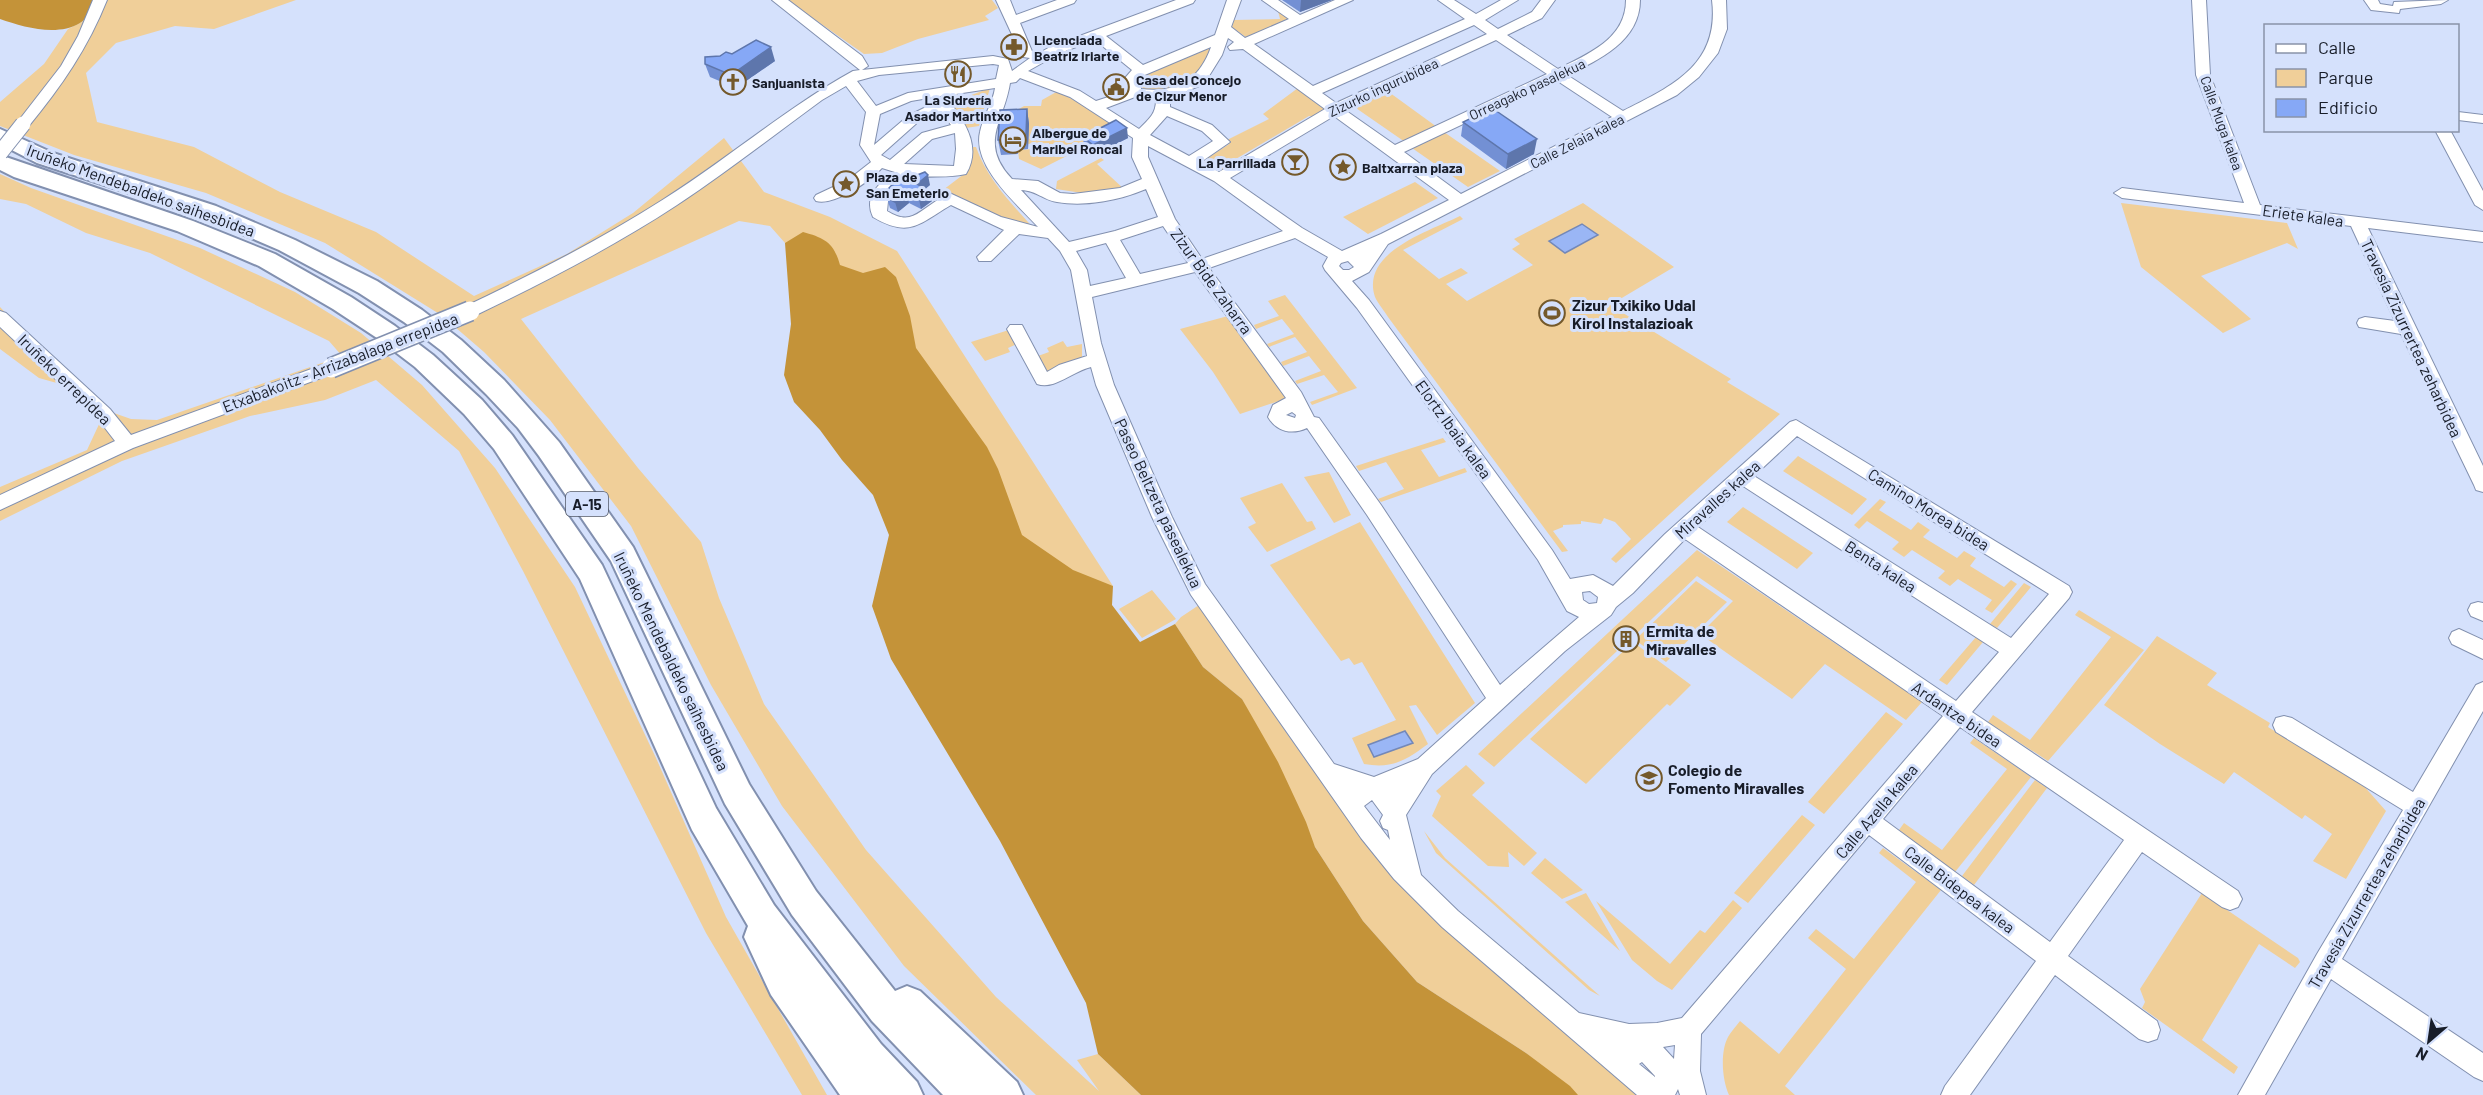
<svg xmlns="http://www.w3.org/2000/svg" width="2483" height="1095" viewBox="0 0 2483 1095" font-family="Barlow,sans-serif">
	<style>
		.green { fill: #f0cf99 }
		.forest { fill: #c49339 }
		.water { fill: #9ab6f5; stroke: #7388b8; stroke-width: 1.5 }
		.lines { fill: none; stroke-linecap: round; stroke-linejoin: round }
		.minor-casing { stroke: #8290af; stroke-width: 2 }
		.highway-casing { stroke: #8290af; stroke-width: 4 }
		.minor { fill: #fff; fill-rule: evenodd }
		.highway { fill: #fff; fill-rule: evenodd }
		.minor-bridge-far1-casing { stroke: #8290af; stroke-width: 17; stroke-linecap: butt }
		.minor-bridge-casing { stroke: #8290af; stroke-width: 22; stroke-linecap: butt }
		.minor-bridge-far1 { stroke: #fff; stroke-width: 15 }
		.minor-bridge { stroke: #fff; stroke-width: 19 }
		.wall { fill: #7390d4 }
		.shaded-wall { fill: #5e76ac }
		.building { fill: #86a8f6; stroke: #5e76ac; stroke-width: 1.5 }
		.labels { text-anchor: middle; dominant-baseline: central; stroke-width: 6; stroke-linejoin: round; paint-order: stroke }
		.far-poi-label { font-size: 14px; font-weight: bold; fill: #181d29; stroke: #d5e1fc; text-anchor: start }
		.far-street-label { font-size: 14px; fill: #181d29; stroke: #d5e1fc }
		.shield { fill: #d5e1fc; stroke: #515868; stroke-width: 1.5 }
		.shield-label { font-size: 15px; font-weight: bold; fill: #181d29 }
		.street-label { font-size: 16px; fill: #181d29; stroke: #d5e1fc }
		.poi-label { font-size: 16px; font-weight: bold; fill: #181d29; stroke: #d5e1fc; text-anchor: start }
	</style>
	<rect width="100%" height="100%" fill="#d5e1fc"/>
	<!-- green -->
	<path class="green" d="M97 0H296L214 29 175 26 116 43 86 73 97 122 194 147 280 192 376 232 474 296 567 254 633 213 724 138 764 192 830 217 897 251 1113 586 1039 570 836 280 785 243 770 226 739 221 521 319 638 468 701 542 719 598 764 704 866 850 996 997 1099 1091 1077 1060 1098 1054 1141 1095H1036L904 966 782 806 711 685 631 526 550 420 484 352 441 315 325 243 206 193 74 155 0 126V102L44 64 68 29 82 22Z
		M787 0H992L998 8 985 16 989 20 918 39 882 53 864 54Z
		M1278 11 1290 20 1247 38 1232 27 1234 20 1280 19Z
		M1215 44C1212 52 1209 65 1203 71 1186 87 1161 97 1140 87V75Z
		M990 88 979 126 966 128 950 103Z
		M1298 88 1327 107 1325 111 1314 117 1309 116 1229 163 1233 167 1221 173 1202 162 1229 144 1227 140 1269 119 1263 114Z
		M1386 90 1437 127 1405 142 1353 106Z
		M1058 91 1122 128 1041 169 1019 159 1018 150 1049 148V143L1025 144 1012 113 1024 106H1041L1042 100Z
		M1444 132 1500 171 1468 187 1412 148Z
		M972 147H976C988 181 1013 205 1036 231L999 219 943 190 964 174Z
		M1101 158 1104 160 1097 164 1125 190 1082 193 1056 189 1057 181Z
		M0 174 31 188 200 248 295 292 361 333 422 385 495 468 575 587 656 758 726 917 827 1095H802L706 933 523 571 459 451 376 380 325 400 250 416 122 461 0 521V487L87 450 101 420 88 404 131 419 157 420 342 356 329 341 150 253 86 233 26 204 0 199Z
		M1415 182 1438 198 1368 234 1343 217Z
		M1583 203 1674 267 1610 305 1731 379 1727 382 1780 414 1616 563 1611 559 1631 539 1615 522 1604 518 1601 524 1581 521V524L1563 525V527L1553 531 1568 551 1562 552 1388 317C1384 310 1378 304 1375 297 1360 252 1430 231 1460 216L1463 219 1403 250 1439 279 1461 268 1468 273 1446 284 1467 301 1533 265 1512 249 1520 244 1514 239Z
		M2121 203 2287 223 2298 249 2287 243 2201 276 2251 319 2223 333 2141 267Z
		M1285 295 1357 388 1312 405 1310 402 1338 392 1324 375 1297 384 1295 381 1321 371 1309 356 1283 366 1281 362 1307 352 1295 337 1269 347 1267 344 1294 334 1282 319 1256 329 1254 325 1279 316 1268 301Z
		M0 307 78 389 39 378 0 349Z
		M1228 316 1288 398 1240 414 1213 372 1180 329Z
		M1012 329 1019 343 1008 348 1010 352 985 361 971 342Z
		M1063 341 1067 347 1082 344V358L1046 372 1038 356 1049 352 1047 348Z
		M1443 438 1446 442 1421 450 1439 477 1465 468 1467 472 1381 502 1378 499 1404 489 1386 462 1359 471 1356 466Z
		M1798 456 1867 499 1852 515 1783 471Z
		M1329 472 1351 515 1334 523 1304 477Z
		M1282 483 1307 522 1312 521 1316 529 1267 552 1248 527 1256 523 1240 498Z
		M1880 499 1886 502 1879 510 1911 530 1918 522 1930 530 1923 537 1957 558 1964 551 1976 558 1970 566 2004 587 2011 580 2017 584 1992 613 1985 609 1992 600 1958 579 1950 586 1938 578 1945 571 1912 550 1904 557 1892 549 1899 542 1867 521 1859 529 1854 525Z
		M1743 507 1813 553 1797 569 1727 522Z
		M1360 522 1475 703 1437 735 1416 705 1409 706 1428 744C1406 760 1393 769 1364 764L1352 738 1396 720 1362 662 1354 665 1349 658 1341 661 1270 565Z
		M1697 550 1922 702 1906 720 1825 664 1792 699 1700 634 1733 601 1697 576 1633 637 1628 633 1613 647 1617 651 1494 767 1478 754Z
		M1696 581 1727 602 1666 662 1635 640Z
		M2024 583 2031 587 1997 628 1990 624Z
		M1152 590 1176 619 1142 638 1119 609Z
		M1199 605 1290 738 1355 826 1639 1095H1573L1526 1053 1417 982 1363 921 1315 847 1242 699 1203 667 1175 624 1181 617Z
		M2079 610 2144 650 2048 761 1988 722 1993 715 2030 740 2111 637 2075 615Z
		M2157 636 2217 673 2207 685 2270 723 2268 727 2363 785 2386 811 2346 879 2313 861 2332 834 2305 815 2302 819 2234 772 2224 784 2160 744 2104 705Z
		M1976 637 1983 642 1947 685 1939 680Z
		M1633 642 1691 685 1670 706 1667 704 1586 784 1530 739Z
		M1886 712 1903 724 1824 814 1808 802Z
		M1974 738 2031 777 1955 872 1899 830 1904 823 1942 850 2007 769 1970 743Z
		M1466 765 1485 783 1472 795 1537 853 1524 866 1508 852 1509 867 1488 866 1432 816 1441 796 1436 791Z
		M2035 780 2047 788 1974 885 1962 876Z
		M1802 815 1815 825 1748 903 1734 893Z
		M1424 831 1445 858 1600 996 1589 990 1436 853Z
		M1883 848 1941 890 1785 1086 1795 1095H1729C1722 1080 1720 1052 1728 1037 1731 1032 1736 1026 1740 1021L1779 1054 1846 969 1808 938 1816 929 1854 959 1916 882 1879 853Z
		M1545 858 1583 890 1562 899 1531 873Z
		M1586 893 1620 951 1565 902Z
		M2202 893 2298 958 2300 962 2295 968 2259 944 2202 1040 2238 1067 2234 1074 2142 1008 2145 1002 2140 989Z
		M1733 900 1742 908 1672 990 1657 981 1632 960 1596 901 1670 964 1700 930 1705 933Z"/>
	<!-- forest -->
	<path class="forest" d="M0 0H97C92 7 87 19 80 23 57 37 23 27 0 19Z
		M803 232C825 238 834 243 840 265L863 273 885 267 896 277 910 316 916 348 987 447 998 469 1022 535 1073 570 1113 586 1112 605 1140 642 1175 624 1203 667 1242 699 1278 762 1306 822 1315 847 1363 921 1417 982 1526 1053 1570 1086 1578 1095H1141L1098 1054 1086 1003 1000 841 891 659 872 606 889 535 873 495 842 460 820 430 794 402 784 375 791 324 785 243Z"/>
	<!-- water -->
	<path class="water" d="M1582 224 1598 235 1565 253 1549 241Z
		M1405 731 1413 743 1374 757 1368 745Z"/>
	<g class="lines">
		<!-- minor casing -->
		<g class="minor-casing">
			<path id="minor" d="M93 0H107C88 48 61 87 28 127H18L16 124 61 66 78 36Z
				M772 0H788L862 56 868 66 862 70 993 56 1008 59 1012 71 1030 58 1023 57 1021 54 996 0H1010L1016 15 1057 0H1076L1074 3 1020 23 1034 56 1050 47 1176 0H1195L1193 3 1106 36 1143 65 1215 35 1227 0H1241L1231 27 1245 38 1289 19 1262 0H1278L1300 15 1335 0H1353L1254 44 1313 86 1465 19 1438 0H1454L1476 14 1501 0H1518L1485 20 1498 29 1532 12 1541 0H1555L1542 18 1507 35 1558 69C1588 54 1626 39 1626 0H1640C1640 41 1599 60 1567 75L1623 111C1672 86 1720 65 1712 0H1726L1727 29 1718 53 1699 77 1677 95 1388 244 1369 272 1352 281 1369 300 1552 550 1570 579 1593 575 1613 586 1665 534 1790 422 1796 420 2069 586 2072 592 2069 598 1972 712 2238 891 2242 899 2238 907 2230 910 2222 907 2142 852 2068 956 2157 1021 2160 1030 2157 1039 2148 1042 2139 1039 2055 975 1970 1095H1941L1945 1086 2036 961 1869 835 1701 1034 1700 1071 1706 1095H1680L1678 1089 1675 1095H1637L1442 927 1394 879 1361 838 1191 595 1152 517 1096 385 1091 367C1071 372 1055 390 1037 384L1007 329 1010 325H1022L1047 372 1059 365 1087 356 1071 270 1060 251 1048 238 1019 234 991 261H979L977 257 1004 230 951 205C920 223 910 239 873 217 863 196 880 180 898 173L882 168C870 181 835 206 816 201L814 198 816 195 848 180 871 162 860 145 866 112 846 86 822 100C774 135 727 172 677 205 613 247 545 282 476 315H464L462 311 464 307C533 274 600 240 664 199 729 158 786 108 853 71L860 70ZM1474 25 1487 34 1336 103 1322 93ZM1228 38 1234 42 1228 47 1230 50 1243 49 1325 109 1219 172 1201 162 1230 142 1212 125 1170 107V98L1204 84 1222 55ZM1095 40 1132 70 1125 78 1127 91 1096 101 1080 91 1028 71 1060 53ZM1496 40 1547 74 1395 145 1345 110ZM1211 47C1199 81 1176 93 1141 89L1140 77ZM993 64 999 65 996 79 908 93 876 106 857 81 879 75ZM1020 78 1070 97 1133 138 1132 157 1142 179 1120 188 1073 194 1060 193 1038 181 1012 179C978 143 1004 122 1010 83L1016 82ZM1556 80 1612 117 1461 194 1404 152ZM995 88C993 103 983 116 980 132 972 166 1017 204 1038 227L1001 217 943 190 935 195 939 199C918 212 911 226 887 211L889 192C911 168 939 181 966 174 981 149 967 125 952 105L962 98 956 94ZM952 94 908 116 874 145 880 114 911 101ZM1135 97 1156 100C1156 114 1149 119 1139 129L1106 108ZM941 111 951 125 922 133 890 160 881 155 918 122ZM1167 116 1202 131 1213 141 1189 156 1150 135ZM1334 116 1449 200 1381 234 1342 251 1302 228 1230 178ZM955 133 956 149 954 166 904 164 932 139ZM1148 146 1214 181 1283 231 1202 259 1175 219 1148 157ZM1146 189 1158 217 1115 231 1069 242 1021 190C1038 191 1043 200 1057 202 1086 207 1120 200 1146 189ZM1163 226 1188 263 1140 274 1120 240ZM1295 238 1328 257 1323 266 1325 270 1357 308 1538 560 1567 611 1579 617 1500 685 1381 505 1319 418 1314 417 1301 392 1209 268ZM1106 243 1126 278 1090 286 1087 270 1076 251ZM1348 261 1354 267 1349 270H1343L1339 266 1341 263ZM1195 272 1286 398 1273 405 1268 417C1277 432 1292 435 1307 428L1367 515 1486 698 1418 759 1374 777 1334 764 1205 584 1172 517 1114 385 1101 343 1092 297ZM1292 412 1296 415 1295 418 1286 415ZM1797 436 2049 594 2011 638 1754 476ZM1743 486 1999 652 1956 701 1698 527ZM1685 539 1943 716 1682 1018 1657 1023 1629 1024 1579 1013 1458 911 1421 875 1406 815 1432 774 1565 651 1611 615 1616 607 1633 593ZM1590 591 1598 597 1597 603 1589 604 1583 600 1582 592ZM1960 727 2124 840 2050 942 1883 819ZM1372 800 1383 815 1380 821 1383 828 1388 830 1390 840 1364 806ZM1675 1045 1674 1059 1663 1047ZM1642 1062 1655 1076V1077L1639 1064Z
				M2192 0H2206L2210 75 2260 205 2483 232V242L2368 228 2483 466V492L2476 490 2474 485 2401 334 2359 327 2357 323 2359 319 2365 317 2395 321 2351 226 2122 198 2114 193 2122 188 2244 203 2196 75Z
				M2364 0H2378L2380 4 2393 6 2394 2 2448 0 2441 4 2400 9 2399 13 2371 10Z
				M2458 112 2483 115V123L2458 120Z
				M2435 130H2450L2483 191V210L2475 205Z
				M0 311 6 313 110 409 131 435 325 364 331 362 337 364 340 368 337 372 133 448 0 510V495L115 441 98 419 0 327Z
				M2478 602 2483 603V621L2471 616 2468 610 2471 604Z
				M2459 629 2483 640V659L2452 644 2449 638 2452 632Z
				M2483 682V711L2342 959 2483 1053V1081L2474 1077 2331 979 2265 1095H2238L2317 954 2403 810 2276 732 2273 725 2276 718 2284 716 2292 718 2413 792 2476 685Z"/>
		</g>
		<!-- highway casing -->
		<g class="highway-casing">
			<path id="highway" d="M0 129 53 153 216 206 295 240 377 281 422 310 461 340 504 380 559 442 633 547 749 784 816 891 895 991 907 986 920 991 1017 1082 1023 1095H943L872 1021 792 915 725 804 611 561 539 456 518 428 486 394 443 352 404 322 359 293 279 250 200 216 37 163 0 144Z
				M0 155 193 221 275 254 351 297 395 326 433 355 482 400 512 435 602 565 716 808 774 905 881 1044 917 1082 923 1095H840L771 995 744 937 748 926 692 830 580 579 494 449 464 414 415 367 377 338 333 309 259 266 177 231 14 177 0 170Z"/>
		</g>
		<!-- minor -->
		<use href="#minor" class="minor"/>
		<!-- highway -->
		<use href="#highway" class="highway"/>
		<!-- minor-bridge-far1 casing -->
		<g class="minor-bridge-far1-casing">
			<path id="minor-bridge-far1" d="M0 153 23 124"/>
		</g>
		<!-- minor-bridge casing -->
		<g class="minor-bridge-casing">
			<path id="minor-bridge" d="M331 368 470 311"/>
		</g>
		<!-- minor-bridge-far1 -->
		<use href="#minor-bridge-far1" class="minor-bridge-far1"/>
		<!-- minor-bridge -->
		<use href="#minor-bridge" class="minor-bridge"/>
	</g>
	<!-- wall -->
	<path class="wall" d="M1282 0H1332L1300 12Z
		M732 54 775 61 736 88 710 77 705 64Z
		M1027 109 1029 124 1028 149 1018 150V154L1001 155 998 140Z
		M1463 122 1534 154 1506 169 1461 136Z
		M1083 137 1128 138 1094 155 1084 147Z
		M930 185 925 189 932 201 921 209 909 203 898 212 890 208 887 198Z"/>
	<!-- shaded-wall -->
	<path class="shaded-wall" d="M1301 0H1332L1300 12Z
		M771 47 775 61 736 88 731 75Z
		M1027 109 1029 124 1028 149 1026 134Z
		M1127 128 1128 138 1094 155 1093 145Z
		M1537 139 1534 154 1506 169 1508 154Z
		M928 175 930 185 919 194 917 184Z
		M930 191 932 201 921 209 919 199Z
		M906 193 909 203 898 212 895 202Z"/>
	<!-- building -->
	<path class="building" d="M756 40 771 47 731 75 705 64V57L720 56 726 52 732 54Z
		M1492 108 1537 139 1508 154 1463 122Z
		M1027 109 1026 134 1016 135V139L998 140 1000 110Z
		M1116 120 1127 128 1093 145 1083 137Z
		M925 172 928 175 917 184 930 191 919 199 906 193 895 202 887 198 888 189 892 185Z"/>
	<!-- icons -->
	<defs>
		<g id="pharmacy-ring" transform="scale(1.35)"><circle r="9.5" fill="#d5e1fc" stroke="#74592b" stroke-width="1.5"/><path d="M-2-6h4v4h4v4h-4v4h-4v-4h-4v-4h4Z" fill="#74592b"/></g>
		<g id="restaurant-ring" transform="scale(1.35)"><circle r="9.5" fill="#d5e1fc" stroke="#74592b" stroke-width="1.5"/><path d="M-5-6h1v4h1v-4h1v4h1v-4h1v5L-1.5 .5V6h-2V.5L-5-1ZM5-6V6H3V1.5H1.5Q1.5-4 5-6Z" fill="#74592b"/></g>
		<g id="church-ring" transform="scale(1.35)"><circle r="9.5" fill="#d5e1fc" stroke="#74592b" stroke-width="1.5"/><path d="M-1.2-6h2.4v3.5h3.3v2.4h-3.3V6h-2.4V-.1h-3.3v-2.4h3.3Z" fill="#74592b"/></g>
		<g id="civic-ring" transform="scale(1.35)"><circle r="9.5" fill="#d5e1fc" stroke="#74592b" stroke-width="1.5"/><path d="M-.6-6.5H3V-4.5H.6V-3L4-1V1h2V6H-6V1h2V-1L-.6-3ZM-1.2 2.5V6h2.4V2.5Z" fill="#74592b"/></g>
		<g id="hotel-ring" transform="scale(1.35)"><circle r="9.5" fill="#d5e1fc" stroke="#74592b" stroke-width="1.5"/><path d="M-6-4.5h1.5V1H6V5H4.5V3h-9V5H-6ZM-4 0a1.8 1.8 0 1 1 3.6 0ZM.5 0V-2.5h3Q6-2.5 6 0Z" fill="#74592b"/></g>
		<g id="bar-ring" transform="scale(1.35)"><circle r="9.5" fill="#d5e1fc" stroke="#74592b" stroke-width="1.5"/><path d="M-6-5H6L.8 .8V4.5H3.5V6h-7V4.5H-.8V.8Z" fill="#74592b"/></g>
		<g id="sight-ring" transform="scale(1.35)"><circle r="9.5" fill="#d5e1fc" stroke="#74592b" stroke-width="1.5"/><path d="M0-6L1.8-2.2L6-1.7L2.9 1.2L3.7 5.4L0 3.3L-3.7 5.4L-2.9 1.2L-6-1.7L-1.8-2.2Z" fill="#74592b"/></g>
		<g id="stadium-ring" transform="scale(1.35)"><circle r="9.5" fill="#d5e1fc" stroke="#74592b" stroke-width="1.5"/><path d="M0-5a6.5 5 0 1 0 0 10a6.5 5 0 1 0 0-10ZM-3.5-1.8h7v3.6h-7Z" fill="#74592b"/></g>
		<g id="building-ring" transform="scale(1.35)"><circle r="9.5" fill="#d5e1fc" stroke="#74592b" stroke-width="1.5"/><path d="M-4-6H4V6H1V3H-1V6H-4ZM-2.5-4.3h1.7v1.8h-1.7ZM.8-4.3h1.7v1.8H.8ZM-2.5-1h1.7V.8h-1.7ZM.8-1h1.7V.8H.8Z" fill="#74592b"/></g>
		<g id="school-ring" transform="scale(1.35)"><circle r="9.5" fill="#d5e1fc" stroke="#74592b" stroke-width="1.5"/><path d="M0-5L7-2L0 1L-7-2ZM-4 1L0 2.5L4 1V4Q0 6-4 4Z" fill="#74592b"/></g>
	</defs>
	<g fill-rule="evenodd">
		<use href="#pharmacy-ring" x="1014" y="47"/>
		<use href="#restaurant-ring" x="958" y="74"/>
		<use href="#church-ring" x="733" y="82"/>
		<use href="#civic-ring" x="1116" y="87"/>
		<use href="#hotel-ring" x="1013" y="140"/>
		<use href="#bar-ring" x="1295" y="162"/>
		<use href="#sight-ring" x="1343" y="167"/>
		<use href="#sight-ring" x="846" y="184"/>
		<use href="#stadium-ring" x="1552" y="313"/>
		<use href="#building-ring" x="1626" y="639"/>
		<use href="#school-ring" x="1649" y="778"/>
	</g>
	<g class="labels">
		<!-- far-poi labels -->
		<g class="far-poi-label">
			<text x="1034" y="39">Licenciada<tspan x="1034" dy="16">Beatriz Iriarte</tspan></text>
			<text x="1136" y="79">Casa del Concejo<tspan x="1136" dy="16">de Cizur Menor</tspan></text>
			<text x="752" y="82">Sanjuanista</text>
			<text x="958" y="99" text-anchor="middle">La Sidrería<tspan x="958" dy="16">Asador Martintxo</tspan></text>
			<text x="1032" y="132">Albergue de<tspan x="1032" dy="16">Maribel Roncal</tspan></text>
			<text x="1276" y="162" text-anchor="end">La Parrillada</text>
			<text x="1362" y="167">Baltxarran plaza</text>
			<text x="866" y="176">Plaza de<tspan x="866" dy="16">San Emeterio</tspan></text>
		</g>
		<!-- far-street labels -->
		<g class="far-street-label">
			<text transform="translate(1383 87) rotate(-25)">Zizurko ingurubidea</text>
			<text transform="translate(1527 89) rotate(-25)">Orreagako pasalekua</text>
			<text transform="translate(2222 123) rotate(70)">Calle Muga kalea</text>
			<text transform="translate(1577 141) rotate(-27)">Calle Zelaia kalea</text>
		</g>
		<!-- shield labels -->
		<rect class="shield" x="566" y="492" width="42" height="24" rx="4.5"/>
		<g class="shield-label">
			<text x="587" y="504">A-15</text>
		</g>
		<!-- street labels -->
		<g class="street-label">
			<text transform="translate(141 190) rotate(20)">Iruñeko Mendebaldeko saihesbidea</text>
			<text transform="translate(2303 215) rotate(8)">Eriete kalea</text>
			<text transform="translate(1212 281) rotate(54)">Zizur Bide Zaharra</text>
			<text transform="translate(2412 338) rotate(65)">Travesía Zizurrertea zeharbidea</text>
			<text transform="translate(340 362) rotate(-21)">Etxabakoitz - Arrizabalaga errepidea</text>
			<text transform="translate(65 379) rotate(44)">Iruñeko errepidea</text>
			<text transform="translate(1454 429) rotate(54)">Elortz Ibaia kalea</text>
			<text transform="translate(1717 499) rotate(-42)">Miravalles kalea</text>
			<text transform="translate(1159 503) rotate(65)">Paseo Beltzeta pasealekua</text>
			<text transform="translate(1929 509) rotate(32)">Camino Morea bidea</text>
			<text transform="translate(1881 566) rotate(33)">Benta kalea</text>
			<text transform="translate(672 661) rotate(64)">Iruñeko Mendebaldeko saihesbidea</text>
			<text transform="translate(1957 714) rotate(34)">Ardantze bidea</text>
			<text transform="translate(1876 811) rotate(-50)">Calle Azella kalea</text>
			<text transform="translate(1960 889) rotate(37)">Calle Bidepea kalea</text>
			<text transform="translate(2366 893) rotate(-60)">Travesía Zizurrertea zeharbidea</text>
		</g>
		<!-- poi labels -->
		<g class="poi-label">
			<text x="1572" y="304">Zizur Txikiko Udal<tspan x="1572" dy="18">Kirol Instalazioak</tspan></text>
			<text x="1646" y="630">Ermita de<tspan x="1646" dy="18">Miravalles</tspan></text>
			<text x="1668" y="769">Colegio de<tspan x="1668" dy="18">Fomento Miravalles</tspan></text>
		</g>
	</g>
	<!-- legend -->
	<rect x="2264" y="24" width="195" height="108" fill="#d5e1fc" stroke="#8993a8" stroke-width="1.5"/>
	<rect x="2276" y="44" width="30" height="9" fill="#ffffff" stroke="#8993a8" stroke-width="1.5"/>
	<text x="2318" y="54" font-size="18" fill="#181d29">Calle</text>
	<rect x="2276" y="69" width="30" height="18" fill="#f0cf99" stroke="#8993a8" stroke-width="1.5"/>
	<text x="2318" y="84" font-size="18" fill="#181d29">Parque</text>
	<rect x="2276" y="99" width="30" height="18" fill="#86a8f6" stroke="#8993a8" stroke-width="1.5"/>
	<text x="2318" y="114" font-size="18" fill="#181d29">Edificio</text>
	<!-- north arrow -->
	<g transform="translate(2429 1041) rotate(209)" stroke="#d5e1fc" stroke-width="4.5" paint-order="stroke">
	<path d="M0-4.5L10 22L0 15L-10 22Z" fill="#181d29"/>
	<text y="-9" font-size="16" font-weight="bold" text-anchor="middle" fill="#181d29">N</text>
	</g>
</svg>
